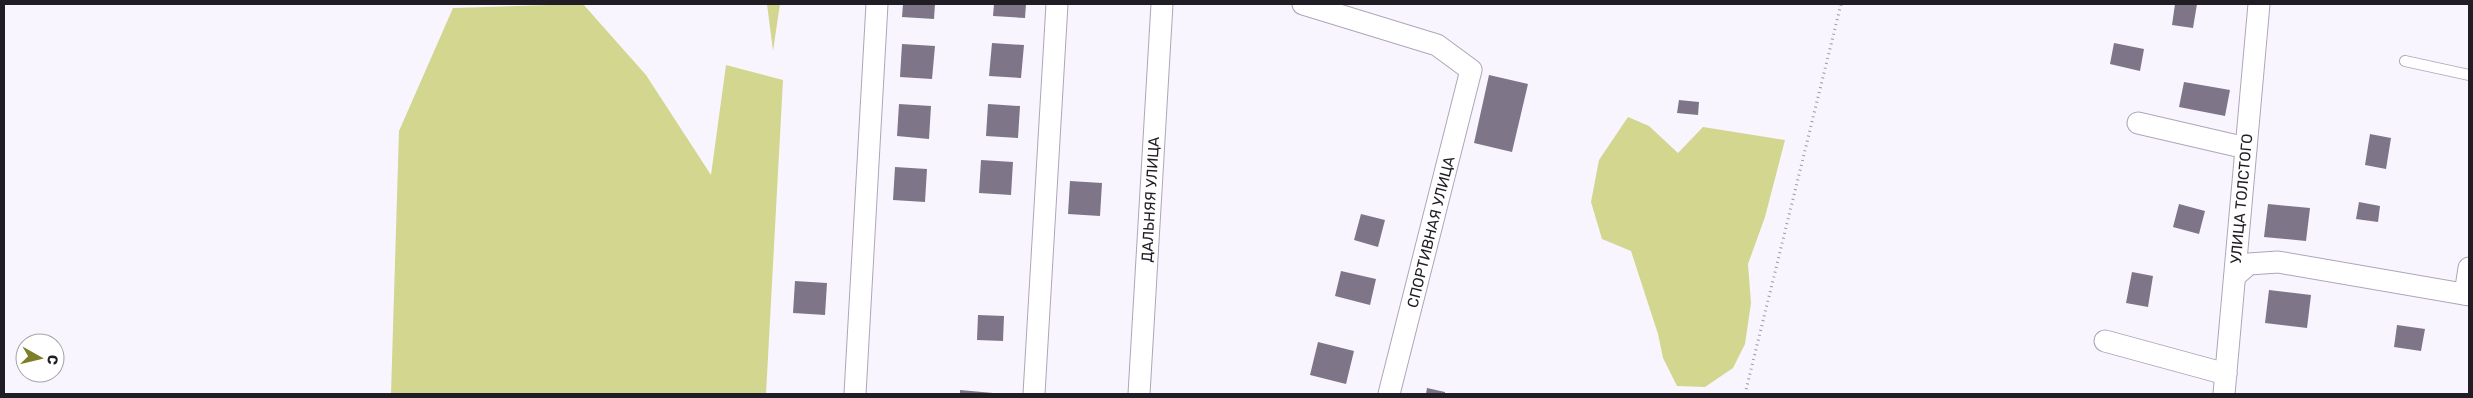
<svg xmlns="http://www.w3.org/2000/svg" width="2473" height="398" viewBox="0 0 2473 398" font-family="Rubik,sans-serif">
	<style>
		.green { fill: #d3d68e }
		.building { fill: #7e7588 }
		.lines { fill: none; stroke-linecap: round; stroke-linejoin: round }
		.lane-casing { stroke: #afa5b9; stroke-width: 12 }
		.street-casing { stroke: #afa5b9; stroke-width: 23 }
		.path { stroke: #9c98a1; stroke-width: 3; stroke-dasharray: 1 4; stroke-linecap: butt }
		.lane { stroke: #fff; stroke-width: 10 }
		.street { stroke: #fff; stroke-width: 21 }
		.labels { text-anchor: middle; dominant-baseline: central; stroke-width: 4.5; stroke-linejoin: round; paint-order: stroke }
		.street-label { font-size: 15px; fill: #211d25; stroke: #fff }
	</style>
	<rect width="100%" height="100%" fill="#f9f5fe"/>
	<!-- green -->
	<path class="green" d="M583 4 646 75 711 175 726 65 783 80 766 394H391L399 131 453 8Z
		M767 4H780L773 51Z
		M1628 117 1649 126 1678 153 1703 127 1785 140 1765 217 1748 264 1751 303 1745 344 1733 368 1705 387 1677 386 1663 358 1658 334 1631 251 1602 239 1591 202 1599 160Z"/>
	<!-- building -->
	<path class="building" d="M903 4H935L934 19 902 17Z
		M994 4H1026L1025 18 993 16Z
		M2175 4H2197L2193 28 2172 25Z
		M992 43 1024 45 1021 78 989 76Z
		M2114 43 2144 49 2140 71 2110 64Z
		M902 44 935 46 932 79 900 77Z
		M1489 75 1528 84 1512 152 1474 143Z
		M2184 82 2230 90 2225 116 2179 107Z
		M1679 100 1699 102 1698 115 1677 113Z
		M899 104 931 106 929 139 897 136Z
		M988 104 1020 106 1018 138 986 136Z
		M2370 134 2391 138 2386 169 2365 165Z
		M981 160 1013 162 1011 195 979 193Z
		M895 167 927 169 925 202 893 200Z
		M1070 181 1102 183 1100 216 1068 214Z
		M2359 202 2380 206 2378 222 2356 219Z
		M2179 204 2205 211 2199 234 2173 227Z
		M2268 204 2310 208 2306 241 2264 237Z
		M1361 214 1385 220 1378 247 1354 240Z
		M1341 271 1376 279 1370 305 1335 296Z
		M2132 272 2153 276 2148 307 2126 303Z
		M795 281 827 283 825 315 793 313Z
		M2269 290 2311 295 2307 328 2265 323Z
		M978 315 1004 316 1003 341 977 340Z
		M2397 325 2425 329 2421 351 2394 347Z
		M1318 342 1354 351 1346 384 1310 375Z
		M1427 388 1445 392V394H1426Z
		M960 390 993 393V394H960Z"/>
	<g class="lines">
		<!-- lane casing -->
		<g class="lane-casing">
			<path id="lane" d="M2405 61 2469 75"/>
		</g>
		<!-- street casing -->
		<g class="street-casing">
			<g id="street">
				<path d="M1303 4 1437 45 1471 70 1389 394"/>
				<path d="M2138 123 2246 148"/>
				<path d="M2235 276 2249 264 2278 262 2469 295"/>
				<path d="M2465 294 2469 268"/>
				<path d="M2105 341 2226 374"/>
				<path d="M855 394 877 4"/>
				<path d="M1034 394 1057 4"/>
				<path id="s1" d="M1139 394 1162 4"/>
				<path id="s2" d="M2224 394 2259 4"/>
			</g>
		</g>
		<!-- path -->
		<path class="path" d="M1745 394 1841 4"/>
		<!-- lane -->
		<use href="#lane" class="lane"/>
		<!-- street -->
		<use href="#street" class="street"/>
	</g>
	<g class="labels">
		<!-- street labels -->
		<g class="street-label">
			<text stroke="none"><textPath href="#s1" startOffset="195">ДАЛЬНЯЯ УЛИЦА</textPath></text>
			<text stroke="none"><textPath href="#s2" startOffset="196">УЛИЦА ТОЛСТОГО</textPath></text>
			<text transform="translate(1431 232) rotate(-76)">СПОРТИВНАЯ УЛИЦА</text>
		</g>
	</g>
	<!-- border -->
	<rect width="2473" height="398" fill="none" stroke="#211d25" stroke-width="10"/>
	<!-- north arrow -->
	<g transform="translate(40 358) rotate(98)"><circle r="24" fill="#ffffff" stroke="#a6a5a8"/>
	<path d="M0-4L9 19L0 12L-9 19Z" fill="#7d7f28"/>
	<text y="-8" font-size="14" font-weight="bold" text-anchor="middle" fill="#211d25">С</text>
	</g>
</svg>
